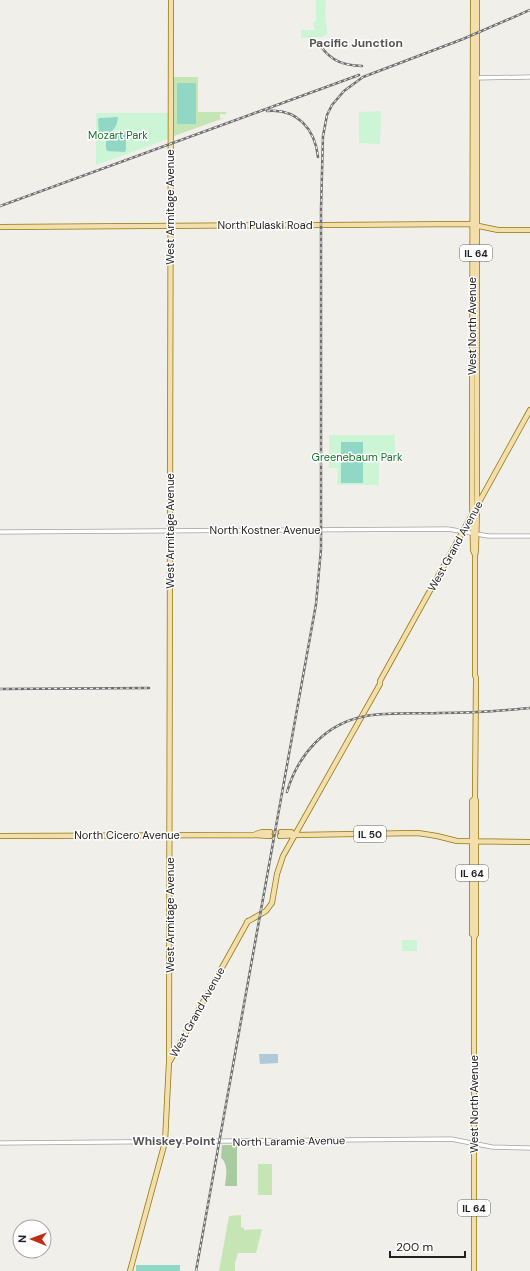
<svg xmlns="http://www.w3.org/2000/svg" width="530" height="1271" viewBox="0 0 530 1271" font-family="'DM Sans',sans-serif">
	<style>
		.grass { fill: #c6e5b5 }
		.forest { fill: #a9cba2 }
		.park { fill: #ccf5d5 }
		.pitch { fill: #90d7c6 }
		.water { fill: #afc9d9 }
		.lines { fill: none; stroke-linecap: round; stroke-linejoin: round }
		.major-tunnel { stroke: #c7c6c1; stroke-width: 4.5; stroke-dasharray: 4.5 2; stroke-linecap: butt }
		.minor-casing { stroke: #a2a2a2; stroke-width: 5 }
		.major-casing { stroke: #8e7710; stroke-width: 6 }
		.minor { stroke: #fff; stroke-width: 3.5 }
		.major { stroke: #f3deac; stroke-width: 4.5 }
		.rail-casing { stroke: #6f6f6f; stroke-width: 2.5 }
		.rail { stroke: #fff; stroke-width: 1; stroke-dasharray: 3; stroke-linecap: butt }
		.labels { text-anchor: middle; dominant-baseline: central; stroke-width: 3; stroke-linejoin: round; paint-order: stroke }
		.shield { fill: #fff; stroke: #646464; stroke-width: 1 }
		.shield-label { font-size: 10px; font-weight: bold; fill: #212121 }
		.park-label { font-size: 11px; fill: #18762e; stroke: #fff }
		.street-label { font-size: 11px; fill: #212121; stroke: #fff }
		.neighbourhood-label { font-size: 12px; font-weight: bold; fill: #545454; stroke: #fff }
	</style>
	<rect width="100%" height="100%" fill="#f1efe9"/>
	<!-- grass -->
	<path class="grass" d="M174 77H198V112H227L224 115 223 114H220V118H224L174 136Z
		M258 1164H272V1195H258Z
		M241 1215V1227L244 1228V1230L262 1229 256 1253H238L235 1263V1271H219L229 1216Z"/>
	<!-- forest -->
	<path class="forest" d="M222 1145H237V1186H225C226 1177 229 1164 221 1158Z"/>
	<!-- park -->
	<path class="park" d="M316 0H326L325 15 327 30V34L322 37 301 38V30H315L313 23 316 21Z
		M381 111 380 144 359 143V112Z
		M96 113H167L168 114V139L96 165Z
		M329 435H395V457H379V485H337L338 468H329Z
		M402 940H417V951H402Z"/>
	<!-- pitch -->
	<path class="pitch" d="M177 83H196V124H177Z
		M118 117C117 129 111 135 99 135L98 119 100 118Z
		M118 131 126 132V149L125 152 107 151C103 141 109 135 118 131Z
		M341 442H363V483H341Z
		M136 1265H180V1271H136Z"/>
	<!-- water -->
	<path class="water" d="M259 1054H278V1063L260 1064Z"/>
	<g class="lines">
		<!-- major-tunnel -->
		<path class="major-tunnel" d="M270 832H281"/>
		<!-- minor casing -->
		<g class="minor-casing">
			<path id="minor" d="M475 78 530 77
				M0 532 448 529 488 536H530
				M0 1143 451 1139 492 1147 530 1148"/>
		</g>
		<!-- major casing -->
		<g class="major-casing">
			<path id="major" d="M473 0 472 491 473 550 475 555
				M0 227 469 224 498 230H530
				M281 832H291L295 835
				M256 834 262 832H270
				M0 836 254 835 270 836
				M280 836 295 835 418 833 437 836 457 841 530 842
				M247 922 266 911 272 903 277 874 283 856 380 684V681L530 410
				M474 936 472 934V801L475 798
				M170 1061 248 921
				M130 1271 165 1142 169 1062 171 0
				M474 1271V938L476 934V801L475 798 476 678 475 675V556L476 550 477 507V0"/>
		</g>
		<!-- minor -->
		<use href="#minor" class="minor"/>
		<!-- major -->
		<use href="#major" class="major"/>
		<!-- rail casing -->
		<g class="rail-casing">
			<path id="rail" d="M322 48C333 62 344 65 362 66
				M267 111C297 108 315 129 318 157
				M0 206 359 75
				M0 689 149 688
				M287 792C298 754 326 723 366 716 389 712 415 714 439 713 469 713 500 711 530 708
				M196 1271 316 604 321 549V209L323 136 327 115 332 105 344 91 363 77 463 39 530 10"/>
		</g>
		<!-- rail -->
		<use href="#rail" class="rail"/>
	</g>
	<g class="labels">
		<!-- shield labels -->
		<g class="shield">
			<rect x="460" y="245" width="32" height="16" rx="3"/>
			<rect x="354" y="826" width="32" height="16" rx="3"/>
			<rect x="456" y="865" width="32" height="16" rx="3"/>
			<rect x="458" y="1200" width="32" height="16" rx="3"/>
		</g>
		<g class="shield-label">
			<text x="476" y="253">IL 64</text>
			<text x="370" y="834">IL 50</text>
			<text x="472" y="873">IL 64</text>
			<text x="474" y="1208">IL 64</text>
		</g>
		<!-- park labels -->
		<g class="park-label">
			<text x="118" y="135">Mozart Park</text>
			<text x="357" y="457">Greenebaum Park</text>
		</g>
		<!-- street labels -->
		<g class="street-label">
			<text transform="translate(170 207) rotate(-90)">West Armitage Avenue</text>
			<text x="265" y="225">North Pulaski Road</text>
			<text transform="translate(472 326) rotate(-90)">West North Avenue</text>
			<text x="265" y="530">North Kostner Avenue</text>
			<text transform="translate(170 531) rotate(-90)">West Armitage Avenue</text>
			<text transform="translate(455 546) rotate(-61)">West Grand Avenue</text>
			<text x="127" y="835">North Cicero Avenue</text>
			<text transform="translate(170 915) rotate(-90)">West Armitage Avenue</text>
			<text transform="translate(197 1012) rotate(-61)">West Grand Avenue</text>
			<text transform="translate(474 1104) rotate(-90)">West North Avenue</text>
			<text transform="translate(289 1141) rotate(-1)">North Laramie Avenue</text>
		</g>
		<!-- neighbourhood labels -->
		<g class="neighbourhood-label">
			<text x="356" y="43">Pacific Junction</text>
			<text x="174" y="1141">Whiskey Point</text>
		</g>
	</g>
	<!-- north arrow -->
	<g transform="translate(32 1239) rotate(271)"><circle r="19" fill="#ffffff" stroke="#a6a6a6"/>
	<path d="M0-3L7 15L0 10L-7 15Z" fill="#bd2e16"/>
	<text y="-6" font-size="11" font-weight="bold" text-anchor="middle" fill="#212121">N</text>
	</g>
	<!-- scale -->
	<path d="M390 1251v6h75v-6" fill="none" stroke="#212121" stroke-width="2"/>
	<text x="396" y="1251" font-size="12" fill="#212121" stroke="#ffffff" stroke-width="3" paint-order="stroke">200 m</text>
</svg>
